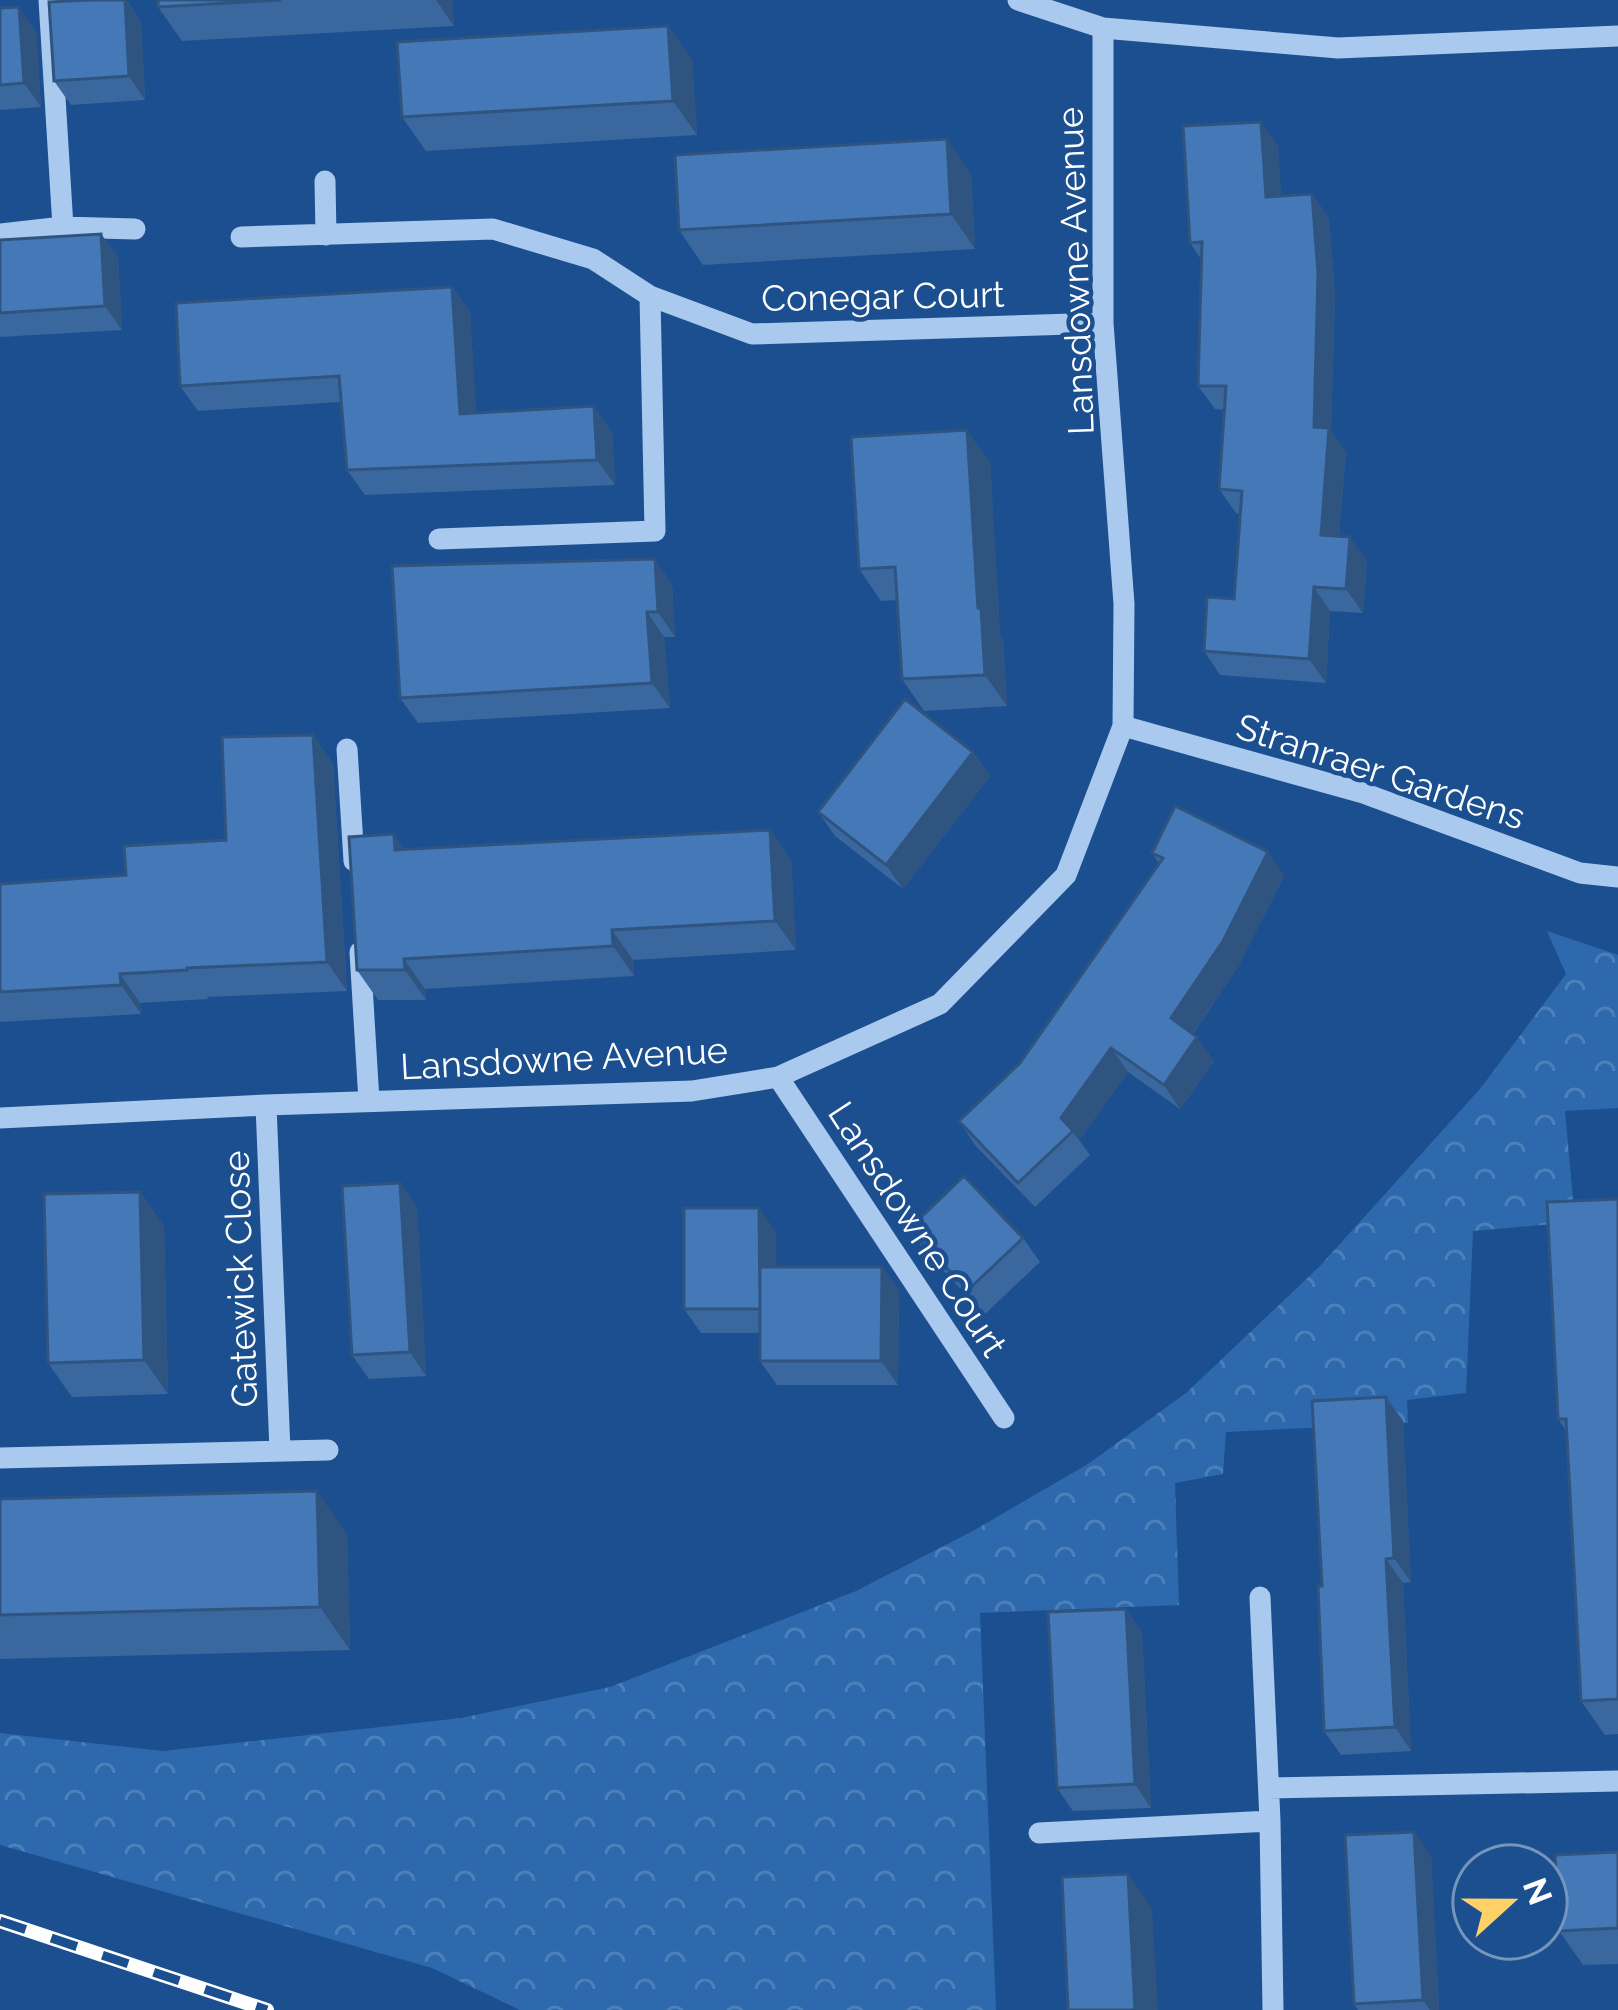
<svg xmlns="http://www.w3.org/2000/svg" width="1618" height="2010" viewBox="0 0 1618 2010" font-family="Raleway,sans-serif">
	<style>
		.forest { fill: url(#forest-crowns) }
		.lines { fill: none; stroke-linecap: round; stroke-linejoin: round }
		.minor { stroke: #a9c9ee; stroke-width: 21 }
		.rail-casing { stroke: #fff; stroke-width: 14 }
		.rail { stroke: #1b4f8f; stroke-width: 9; stroke-dasharray: 27; stroke-linecap: butt }
		.wall { fill: #3a679d }
		.shaded-wall { fill: #305480 }
		.building { fill: #4478b7; stroke: #305480; stroke-width: 3 }
		.labels { text-anchor: middle; dominant-baseline: central; stroke-width: 9; stroke-linejoin: round; paint-order: stroke }
		.street-label { font-size: 36px; fill: #fff; stroke: #1b4f8f }
	</style>
	<defs>
		<pattern id="forest-crowns" width="20" height="18" patternUnits="userSpaceOnUse" patternTransform="scale(3)"><rect width="20" height="18" fill="#2e69ad"/><path d="M2 6a3 3 0 1 1 6 0M12 15a3 3 0 1 1 6 0" fill="none" stroke="#4d80b9"/></pattern>
	</defs>
	<rect width="100%" height="100%" fill="#1b4f8f"/>
	<!-- forest -->
	<path class="forest" d="M1547 931 1618 955V1108L1565 1111 1575 1222 1473 1231 1466 1393 1407 1400 1408 1423 1226 1432 1223 1474 1175 1483 1179 1605 980 1613 996 2010H520L432 1968 0 1845V1733L163 1751 461 1718 610 1687 856 1591 971 1532 1088 1464 1186 1393 1319 1267 1480 1089 1566 974Z"/>
	<g class="lines">
		<!-- minor -->
		<path class="minor" d="M49 0 63 227
			M1018 0 1103 28 1338 48 1618 36
			M325 181 326 235
			M0 234 63 227 135 229
			M241 237 493 229 593 259 650 296 752 334 1103 323
			M439 539 655 531 650 296
			M1123 726 1363 793 1580 873 1618 877
			M347 749 354 861
			M360 952 369 1101
			M778 1077 1004 1418
			M266 1105 280 1451
			M0 1118 266 1105 692 1091 778 1077 940 1004 1066 875 1123 726 1124 604 1103 323V28
			M0 1458 328 1450
			M1260 1597 1270 1821 1273 2010
			M1269 1788 1618 1781
			M1039 1833 1270 1821"/>
		<!-- rail casing -->
		<g class="rail-casing">
			<path id="rail" d="M0 1921 267 2010"/>
		</g>
		<!-- rail -->
		<use href="#rail" class="rail"/>
	</g>
	<!-- wall -->
	<path class="wall" d="M89 0H126L141 22 145 100 71 105 54 81Z
		M158 0H452L454 26 182 41 158 7Z
		M0 8 36 31 41 107 0 110Z
		M668 26 692 60 697 135 426 151 402 117Z
		M1278 145 1281 196 1312 194 1329 218 1335 297 1331 431 1346 452 1339 536 1367 561 1363 613 1330 611 1326 683 1220 675 1204 651 1234 599 1240 514 1236 513 1219 489 1225 410 1215 409 1198 386 1201 259 1190 243Z
		M971 174 975 249 703 265 679 230Z
		M101 234 118 257 122 330 0 337V240Z
		M452 287 470 312 476 414 612 432 615 485 365 495 347 470 341 402 198 411 180 386Z
		M990 462 1000 634 1003 640 1007 706 924 711 902 679 897 600 881 601 859 569Z
		M672 584 675 637H664L670 708 418 723 400 698Z
		M313 735 333 764 347 991 207 997 208 999 140 1003 141 1014 0 1022V884L126 875 226 840Z
		M973 752 990 776 903 889 835 836 818 812Z
		M770 830 791 860 796 950 633 960 634 976 425 989 426 1000H378L357 970 405 850Z
		M1152 853 1284 876 1239 965 1193 1034 1214 1061 1180 1109 1128 1072 1079 1140 1090 1155 1035 1207 975 1145 959 1121 1020 1063 1159 863Z
		M400 1183 417 1207 426 1376 369 1379 352 1355Z
		M140 1192 164 1226 168 1394 72 1397 48 1363Z
		M1618 1199V1734L1605 1735 1581 1701 1567 1432 1558 1419Z
		M909 1229 1023 1238 1040 1262 985 1314 926 1253Z
		M776 1232V1267H882L899 1291 898 1385H777L760 1361V1333H701L684 1309Z
		M1386 1397 1403 1421 1411 1582 1403 1583 1411 1751 1341 1755 1324 1731 1322 1586Z
		M0 1499 347 1534 350 1650 0 1659Z
		M1126 1609 1142 1633 1151 1808 1073 1811 1057 1788Z
		M1618 1852V1964L1583 1965 1559 1931Z
		M1431 1856 1439 2010H1358L1354 2004Z"/>
	<!-- shaded-wall -->
	<path class="shaded-wall" d="M125 0 141 22 145 100 129 76Z
		M436 0H452L454 26Z
		M19 7 36 31 41 107 24 83Z
		M668 26 692 60 697 135 673 101Z
		M1261 122 1278 145 1283 221 1266 197Z
		M947 139 971 174 975 249 951 214Z
		M1312 194 1329 218 1335 297 1331 431 1346 452 1337 559 1321 535 1314 427Z
		M101 234 118 257 122 330 105 306Z
		M452 287 470 312 478 440 460 414Z
		M594 406 612 432 615 485 597 460Z
		M967 430 990 462 1000 634 1003 640 1007 706 985 675 978 608Z
		M1350 537 1367 561 1363 613 1346 589Z
		M655 559 672 584 675 637 658 612Z
		M1314 587 1330 611 1326 683 1309 659Z
		M647 612 664 637 670 708 652 683Z
		M313 735 333 764 347 991 327 962Z
		M973 752 990 776 903 889 886 865Z
		M770 830 791 860 796 950 775 921Z
		M394 834 414 864 395 850Z
		M1268 852 1284 876 1239 965 1187 1042 1171 1018Z
		M612 930 633 960 634 976 613 946Z
		M404 959 425 989 426 1000 405 970Z
		M120 974 140 1003 141 1014 121 985Z
		M1197 1037 1214 1061 1180 1109 1164 1085Z
		M1111 1048 1128 1072 1079 1140 1061 1118Z
		M400 1183 417 1207 426 1376 410 1352Z
		M140 1192 164 1226 168 1394 144 1360Z
		M759 1208 776 1232 777 1333 760 1309Z
		M882 1267 899 1291 898 1385 881 1361Z
		M1386 1397 1403 1421 1411 1582 1394 1558Z
		M317 1491 347 1534 350 1650 320 1607Z
		M1386 1559 1403 1583 1411 1751 1395 1727Z
		M1126 1609 1142 1633 1151 1808 1135 1784Z
		M1414 1832 1431 1856 1439 2010H1430L1423 2000Z
		M1128 1874 1152 1908 1158 2010H1135Z"/>
	<!-- building -->
	<path class="building" d="M89 0H125L129 76 54 81 49 2Z
		M158 0H281L158 7Z
		M19 7 24 83 0 85V8Z
		M668 26 673 101 402 117 397 42Z
		M1261 122 1266 197 1312 194 1318 273 1314 427 1329 428 1321 535 1350 537 1346 589 1314 587 1309 659 1204 651 1207 597 1234 599 1242 491 1219 489 1226 386H1198L1202 242 1190 243 1183 126Z
		M947 139 951 214 679 230 675 155Z
		M101 234 105 306 0 313V240Z
		M452 287 460 414 594 406 597 460 347 470 339 376 180 386 176 303Z
		M967 430 978 608H981L985 675 902 679 895 567 859 569 851 437Z
		M655 559 658 612H647L652 683 400 698 392 566Z
		M905 699 973 752 886 865 818 812Z
		M313 735 327 962 187 968V970L120 974 121 985 0 992V884L126 875 124 846 226 840 222 737Z
		M1175 806 1268 852 1223 941 1171 1018 1197 1037 1164 1085 1111 1048 1061 1118 1073 1131 1018 1183 959 1121 1020 1063 1163 858 1152 853Z
		M770 830 775 921 612 930 613 946 404 959 405 970H357L349 837 394 834 395 850Z
		M964 1176 1023 1238 968 1290 909 1229Z
		M400 1183 410 1352 352 1355 342 1186Z
		M140 1192 144 1360 48 1363 44 1194Z
		M1618 1199V1699L1581 1701 1566 1419H1558L1547 1202Z
		M684 1208H759L760 1309H684Z
		M760 1267H882L881 1361H760Z
		M1386 1397 1394 1558 1386 1559 1395 1727 1324 1731 1318 1586H1322L1312 1401Z
		M317 1491 320 1607 0 1615V1499Z
		M1126 1609 1135 1784 1057 1788 1048 1612Z
		M1414 1832 1423 2000 1354 2004 1345 1835Z
		M1618 1852V1928L1559 1931 1555 1855Z
		M1128 1874 1135 2010H1068L1062 1877Z"/>
	<g class="labels">
		<!-- street labels -->
		<g class="street-label">
			<text transform="translate(1075 271) rotate(-92)">Lansdowne Avenue</text>
			<text transform="translate(883 296) rotate(-1)">Conegar Court</text>
			<text transform="translate(1381 771) rotate(18)">Stranraer Gardens</text>
			<text transform="translate(564 1058) rotate(-3)">Lansdowne Avenue</text>
			<text transform="translate(918 1229) rotate(57)">Lansdowne Court</text>
			<text transform="translate(240 1279) rotate(-92)">Gatewick Close</text>
		</g>
	</g>
	<!-- north arrow -->
	<g transform="translate(1510 1902) rotate(69)"><circle r="57" fill="#1b4f8f" stroke="#7695bc" stroke-width="3"/>
	<path d="M0-9L21 45L0 30L-21 45Z" fill="#ffd166"/>
	<text y="-18" font-size="33" font-weight="bold" text-anchor="middle" fill="#ffffff">N</text>
	</g>
</svg>
